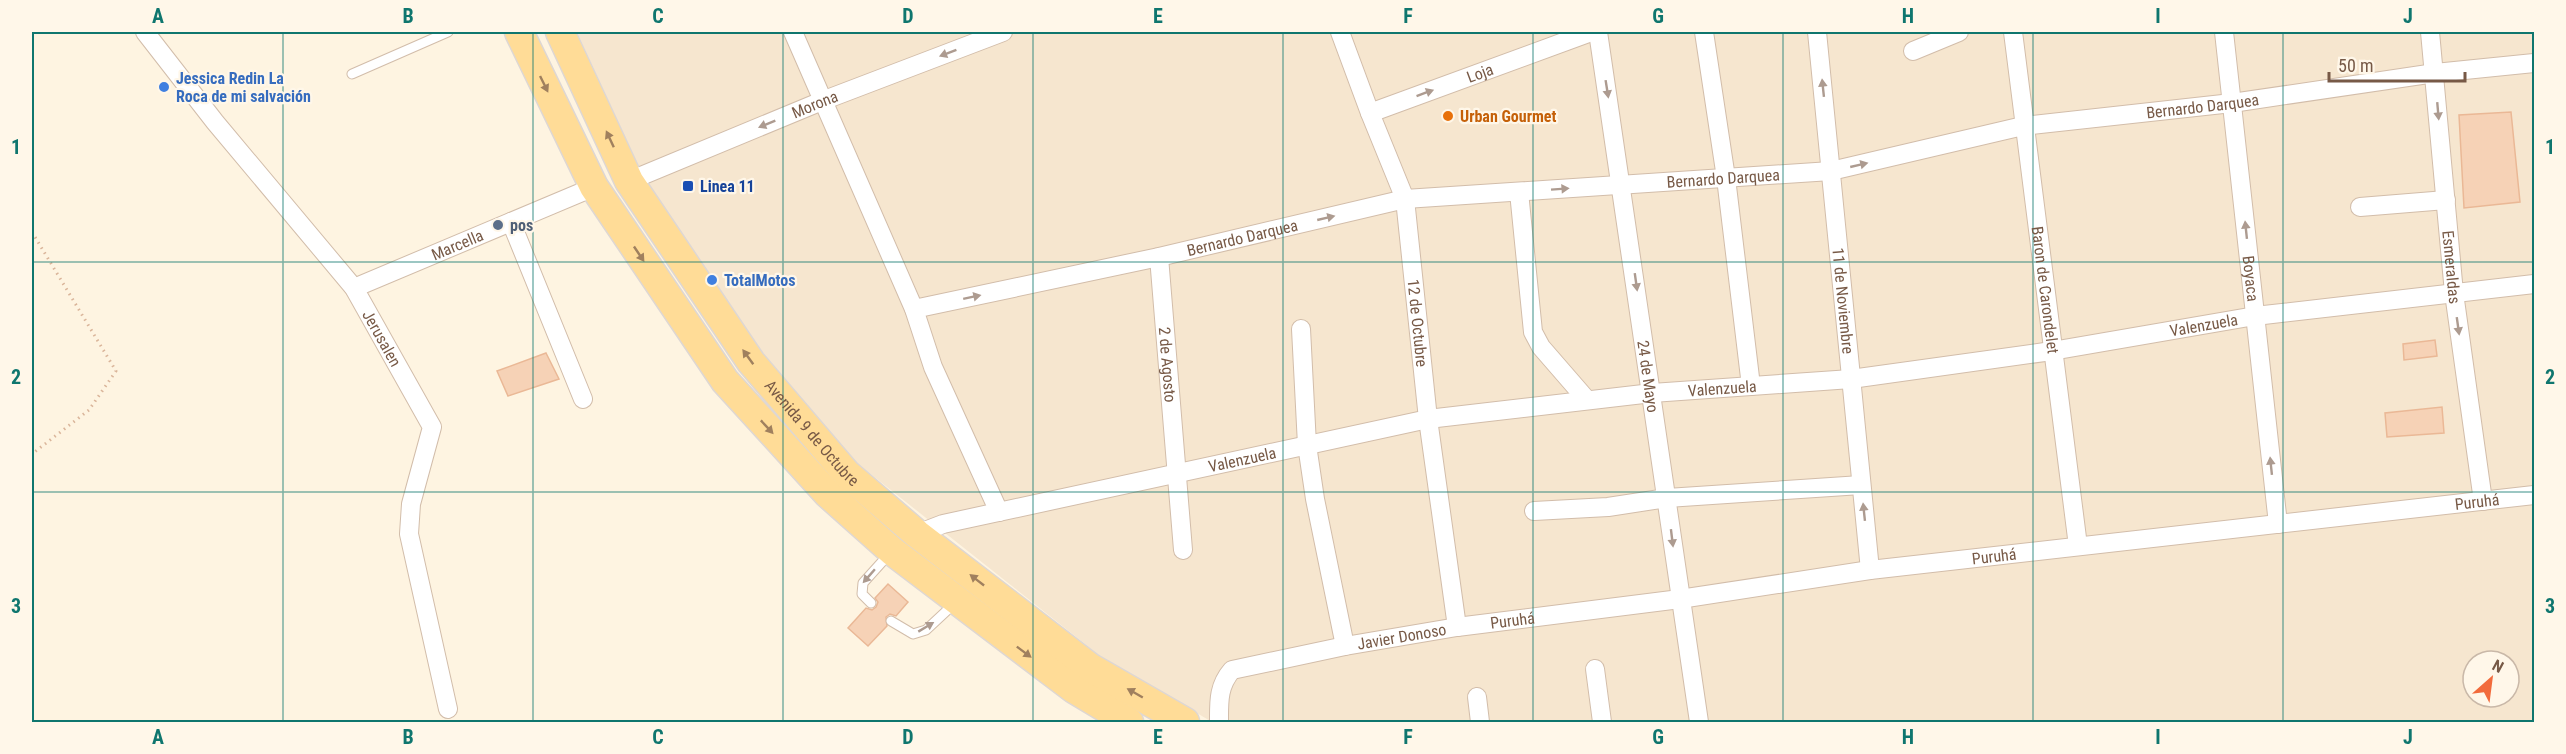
<svg xmlns="http://www.w3.org/2000/svg" width="2566" height="754" viewBox="0 0 2566 754" font-family="'Roboto Condensed',sans-serif">
	<style>
		.residential { fill: #f6e6cf; fill-rule: evenodd }
		.building { fill: #f6d2b6; stroke: #eab896; stroke-width: 1.5 }
		.lines { fill: none; stroke-linecap: round; stroke-linejoin: round }
		.service-casing { stroke: #d2bdaa; stroke-width: 11 }
		.minor-casing { stroke: #d2bdaa; stroke-width: 20 }
		.primary-casing { stroke: #ded7d3; stroke-width: 31 }
		.path { stroke: #dab59a; stroke-width: 3; stroke-dasharray: 1.5 4.5; stroke-linecap: butt }
		.service { stroke: #fff; stroke-width: 9 }
		.minor { stroke: #fff; stroke-width: 18 }
		.primary { stroke: #ffdc97; stroke-width: 28 }
		.oneway { fill: #ad9b90 }
		.oneway2 { fill: #a0805e }
		.grid { fill: none; stroke: #0f766e; stroke-width: 1.5; stroke-opacity: 0.55 }
		.shop-dot { fill: #3f7fe0; stroke: #fff7e9; stroke-width: 2 }
		.food-dot { fill: #e8710a; stroke: #fff7e9; stroke-width: 2 }
		.transit-dot { fill: #1a4fb4; stroke: #fff7e9; stroke-width: 2 }
		.service-dot { fill: #5c6f8a; stroke: #fff7e9; stroke-width: 2 }
		.labels { text-anchor: middle; dominant-baseline: central; stroke-width: 4.5; stroke-linejoin: round; paint-order: stroke }
		.street-label { font-size: 16px; fill: #775946; stroke: #fff7e9 }
		.shop-label { font-size: 16px; font-weight: bold; fill: #366cbe; stroke: #fff7e9; text-anchor: start }
		.food-label { font-size: 16px; font-weight: bold; fill: #c56008; stroke: #fff7e9; text-anchor: start }
		.transit-label { font-size: 16px; font-weight: bold; fill: #164399; stroke: #fff7e9; text-anchor: start }
		.service-label { font-size: 16px; font-weight: bold; fill: #4e5e75; stroke: #fff7e9; text-anchor: start }
		.neatline { fill: none; stroke: #0f766e; stroke-width: 2 }
		.grid-label { font-size: 20px; text-anchor: middle; font-weight: bold; fill: #0f766e }
	</style>
	<rect width="100%" height="100%" fill="#fef4e1"/>
	<!-- residential -->
	<path class="residential" d="M577 32H2534V722H1212L1099 655 858 464 763 353 642 174ZM2473 661H2509V697H2473Z"/>
	<!-- building -->
	<path class="building" d="M2511 112 2520 202 2464 208 2459 115Z
		M2435 340 2437 356 2404 360 2403 344Z
		M546 353 559 379 508 396 497 371Z
		M2442 407 2444 433 2387 437 2385 413Z
		M888 584 908 602 896 616 890 614 886 617 887 626 868 646 848 628 866 608 872 610 876 607 878 602 875 598Z"/>
	<g class="lines">
		<!-- service casing -->
		<g class="service-casing">
			<path id="service" d="M352 74 448 32
				M871 603 862 594 863 583 890 553
				M891 621 913 634 926 630 955 603"/>
		</g>
		<!-- minor casing -->
		<g class="minor-casing">
			<g id="minor">
				<path id="s1" d="M145 32 215 122 354 288 432 427 411 504 409 534 448 709"/>
				<path d="M793 32 914 309 933 367 999 512"/>
				<path id="s2" d="M1340 32 1370 113 1405 199 1428 419 1457 627"/>
				<path id="s3" d="M1598 32 1699 722"/>
				<path d="M1704 32 1726 178 1751 386"/>
				<path id="s4" d="M1817 32 1870 570"/>
				<path id="s5" d="M2013 32 2078 546"/>
				<path id="s6" d="M2224 32 2278 524"/>
				<path id="s7" d="M2430 32 2454 293 2483 501"/>
				<path d="M1913 51 1959 32"/>
				<path id="s8" d="M1370 113 1591 32"/>
				<path id="s9" d="M629 181 822 101 1003 32"/>
				<path d="M1519 192 1533 332 1541 347 1587 400"/>
				<path d="M2360 207 2446 200"/>
				<path d="M511 222 583 399"/>
				<path id="s10" d="M1159 257 1183 550"/>
				<path id="s11" d="M354 288 594 187"/>
				<path id="s12" d="M914 309 1159 257 1405 199 1831 171 2023 126 2232 103 2435 73 2534 63"/>
				<path d="M1301 329 1307 445 1315 499 1345 646"/>
				<path d="M1534 511 1608 507 1667 498 1861 485"/>
				<path id="s13" d="M917 534 943 524 1428 419 1652 393 1851 379 2052 351 2255 316 2534 284"/>
				<path d="M1595 669 1602 722"/>
				<path d="M1477 697 1480 722"/>
				<path id="s14" d="M1219 722C1219 702 1218 686 1232 670L1345 646 1457 627 1680 599 1870 570 2534 495"/>
			</g>
		</g>
		<!-- primary casing -->
		<g class="primary-casing">
			<g id="primary">
				<path d="M519 32 594 187 725 381 828 494 892 551 1074 689 1129 722"/>
				<path id="s15" d="M560 32 629 181 751 362 847 474 917 534 1091 668 1185 722"/>
			</g>
		</g>
		<!-- path -->
		<path class="path" d="M32 232 116 371 89 410 32 454"/>
		<!-- service -->
		<use href="#service" class="service"/>
		<!-- minor -->
		<use href="#minor" class="minor"/>
		<!-- primary -->
		<use href="#primary" class="primary"/>
	</g>
	<!-- one-way arrows -->
	<defs><path id="oneway-solid" d="M-6-.8H1V-3.2L6.5 0L1 3.2V.8H-6Z" transform="scale(1.5)"/></defs>
	<g class="oneway">
		<use href="#oneway-solid" transform="translate(948 53) rotate(159)"/>
		<use href="#oneway-solid" transform="translate(1823 88) rotate(-96)"/>
		<use href="#oneway-solid" transform="translate(1607 89) rotate(81)"/>
		<use href="#oneway-solid" transform="translate(1425 93) rotate(-20)"/>
		<use href="#oneway-solid" transform="translate(2438 111) rotate(85)"/>
		<use href="#oneway-solid" transform="translate(767 124) rotate(158)"/>
		<use href="#oneway-solid" transform="translate(1859 165) rotate(-13)"/>
		<use href="#oneway-solid" transform="translate(1560 189) rotate(-4)"/>
		<use href="#oneway-solid" transform="translate(1326 218) rotate(-13)"/>
		<use href="#oneway-solid" transform="translate(2246 230) rotate(-96)"/>
		<use href="#oneway-solid" transform="translate(1636 282) rotate(82)"/>
		<use href="#oneway-solid" transform="translate(972 297) rotate(-12)"/>
		<use href="#oneway-solid" transform="translate(2458 326) rotate(82)"/>
		<use href="#oneway-solid" transform="translate(2271 466) rotate(-96)"/>
		<use href="#oneway-solid" transform="translate(1864 512) rotate(-96)"/>
		<use href="#oneway-solid" transform="translate(1672 538) rotate(83)"/>
		<use href="#oneway-solid" transform="translate(869 576) rotate(131)"/>
		<use href="#oneway-solid" transform="translate(926 627) rotate(-31)"/>
	</g>
	<g class="oneway2">
		<use href="#oneway-solid" transform="translate(544 84) rotate(64)"/>
		<use href="#oneway-solid" transform="translate(610 139) rotate(-115)"/>
		<use href="#oneway-solid" transform="translate(639 254) rotate(56)"/>
		<use href="#oneway-solid" transform="translate(748 357) rotate(-126)"/>
		<use href="#oneway-solid" transform="translate(767 427) rotate(47)"/>
		<use href="#oneway-solid" transform="translate(977 580) rotate(-142)"/>
		<use href="#oneway-solid" transform="translate(1024 652) rotate(37)"/>
		<use href="#oneway-solid" transform="translate(1135 693) rotate(-150)"/>
	</g>
	<!-- grid -->
	<path class="grid" d="M283 32V722M533 32V722M783 32V722M1033 32V722M1283 32V722M1533 32V722M1783 32V722M2033 32V722M2283 32V722M32 262H2534M32 492H2534"/>
	<!-- markers -->
	<g class="shop-dot">
		<circle cx="164" cy="87" r="6"/>
		<circle cx="712" cy="280" r="6"/>
	</g>
	<circle class="food-dot" cx="1448" cy="116" r="6"/>
	<rect class="transit-dot" x="682" y="180" width="12" height="12" rx="3"/>
	<circle class="service-dot" cx="498" cy="225" r="6"/>
	<g class="labels">
		<!-- street labels -->
		<g class="street-label">
			<text stroke="none"><textPath href="#s8" startOffset="117">Loja</textPath></text>
			<text stroke="none"><textPath href="#s9" startOffset="201">Morona</textPath></text>
			<text stroke="none"><textPath href="#s12" startOffset="1308">Bernardo Darquea</textPath></text>
			<text stroke="none"><textPath href="#s12" startOffset="822">Bernardo Darquea</textPath></text>
			<text stroke="none"><textPath href="#s12" startOffset="336">Bernardo Darquea</textPath></text>
			<text stroke="none"><textPath href="#s11" startOffset="112">Marcella</textPath></text>
			<text stroke="none"><textPath href="#s7" startOffset="236">Esmeraldas</textPath></text>
			<text stroke="none"><textPath href="#s6" startOffset="248">Boyaca</textPath></text>
			<text stroke="none"><textPath href="#s5" startOffset="260">Baron de Carondelet</textPath></text>
			<text stroke="none"><textPath href="#s4" startOffset="270">11 de Noviembre</textPath></text>
			<text stroke="none"><textPath href="#s2" startOffset="304">12 de Octubre</textPath></text>
			<text stroke="none"><textPath href="#s13" startOffset="1306">Valenzuela</textPath></text>
			<text stroke="none"><textPath href="#s1" startOffset="388">Jerusalen</textPath></text>
			<text stroke="none"><textPath href="#s10" startOffset="108">2 de Agosto</textPath></text>
			<text stroke="none"><textPath href="#s3" startOffset="348">24 de Mayo</textPath></text>
			<text stroke="none"><textPath href="#s13" startOffset="820">Valenzuela</textPath></text>
			<text stroke="none"><textPath href="#s15" startOffset="476">Avenida 9 de Octubre</textPath></text>
			<text stroke="none"><textPath href="#s13" startOffset="334">Valenzuela</textPath></text>
			<text stroke="none"><textPath href="#s14" startOffset="1312">Puruhá</textPath></text>
			<text stroke="none"><textPath href="#s14" startOffset="826">Puruhá</textPath></text>
			<text stroke="none"><textPath href="#s14" startOffset="340">Puruhá</textPath></text>
			<text stroke="none"><textPath href="#s14" startOffset="228">Javier Donoso</textPath></text>
		</g>
		<!-- shop labels -->
		<g class="shop-label">
			<text x="176" y="78">Jessica Redin La<tspan x="176" dy="18">Roca de mi salvación</tspan></text>
			<text x="724" y="280">TotalMotos</text>
		</g>
		<!-- food labels -->
		<g class="food-label">
			<text x="1460" y="116">Urban Gourmet</text>
		</g>
		<!-- transit labels -->
		<g class="transit-label">
			<text x="700" y="186">Linea 11</text>
		</g>
		<!-- service labels -->
		<g class="service-label">
			<text x="510" y="225">pos</text>
		</g>
	</g>
	<!-- border -->
	<rect width="2566" height="754" fill="none" stroke="#fff7e9" stroke-width="66"/>
	<!-- north arrow -->
	<g transform="translate(2491 679) rotate(28)"><circle r="28" fill="#fff7e9" stroke="#c9b8a8" stroke-width="1.5"/>
	<path d="M0-4.5L10 22L0 15L-10 22Z" fill="#f26b3c"/>
	<text y="-9" font-size="16" font-weight="bold" text-anchor="middle" fill="#775946">N</text>
	</g>
	<!-- scale -->
	<path d="M2329 72v9h136v-9" fill="none" stroke="#775946" stroke-width="3"/>
	<text x="2338" y="72" font-size="18" fill="#775946" stroke="#fff7e9" stroke-width="4.5" paint-order="stroke">50 m</text>
	<rect x="33" y="33" width="2500" height="688" class="neatline"/>
	<g class="grid-label">
		<text x="158" y="23">A</text>
		<text x="408" y="23">B</text>
		<text x="658" y="23">C</text>
		<text x="908" y="23">D</text>
		<text x="1158" y="23">E</text>
		<text x="1408" y="23">F</text>
		<text x="1658" y="23">G</text>
		<text x="1908" y="23">H</text>
		<text x="2158" y="23">I</text>
		<text x="2408" y="23">J</text>
		<text x="16" y="154">1</text>
		<text x="2550" y="154">1</text>
		<text x="16" y="384">2</text>
		<text x="2550" y="384">2</text>
		<text x="16" y="613">3</text>
		<text x="2550" y="613">3</text>
		<text x="158" y="744">A</text>
		<text x="408" y="744">B</text>
		<text x="658" y="744">C</text>
		<text x="908" y="744">D</text>
		<text x="1158" y="744">E</text>
		<text x="1408" y="744">F</text>
		<text x="1658" y="744">G</text>
		<text x="1908" y="744">H</text>
		<text x="2158" y="744">I</text>
		<text x="2408" y="744">J</text>
	</g>
</svg>
